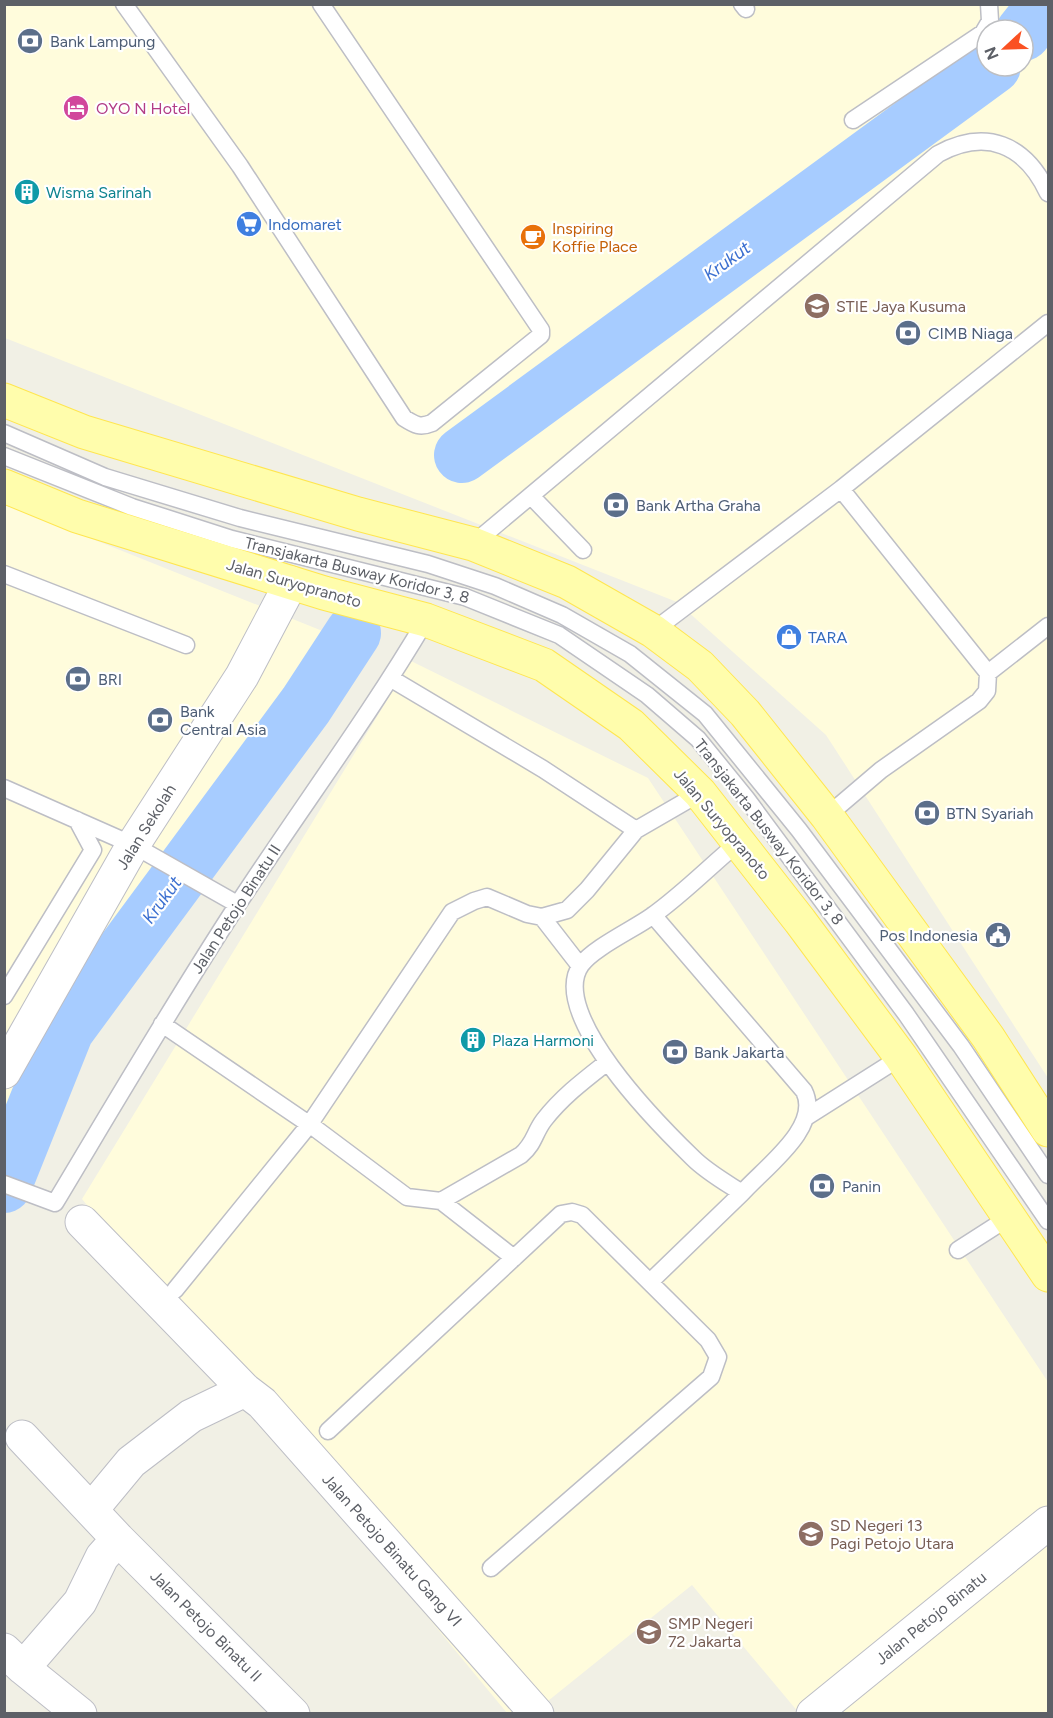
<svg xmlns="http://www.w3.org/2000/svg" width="1053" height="1718" viewBox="0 0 1053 1718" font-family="Figtree,sans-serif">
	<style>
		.commercial { fill: #fffcdc; fill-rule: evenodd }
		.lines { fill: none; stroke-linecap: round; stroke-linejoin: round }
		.river { stroke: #a7ccff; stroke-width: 56 }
		.lane-casing { stroke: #bdbec5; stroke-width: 19 }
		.street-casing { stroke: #bdbec5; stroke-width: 35 }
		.primary-casing { stroke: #ffe650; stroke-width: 35 }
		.lane { stroke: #fff; stroke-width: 16 }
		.street { stroke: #fff; stroke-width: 33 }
		.primary { stroke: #fffdac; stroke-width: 33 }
		.labels { text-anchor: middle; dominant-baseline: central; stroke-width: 4.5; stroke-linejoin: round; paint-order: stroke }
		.service-label { font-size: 16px; fill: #4e5e75; stroke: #fff; text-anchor: start }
		.hotel-label { font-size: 16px; fill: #b23c85; stroke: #fff; text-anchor: start }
		.culture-label { font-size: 16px; fill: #0d838f; stroke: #fff; text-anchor: start }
		.shop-label { font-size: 16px; fill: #366cbe; stroke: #fff; text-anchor: start }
		.food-label { font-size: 16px; fill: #c56008; stroke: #fff; text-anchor: start }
		.education-label { font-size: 16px; fill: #785e54; stroke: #fff; text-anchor: start }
		.street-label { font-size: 16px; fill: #5d6067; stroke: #fff }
		.water-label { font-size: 18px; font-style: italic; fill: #3c70d0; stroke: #fff }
	</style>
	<rect width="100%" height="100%" fill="#f1f0e5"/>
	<!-- commercial -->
	<path class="commercial" d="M4 5H1048V1078L826 735 677 602 5 338ZM987 30H1023V66H987Z
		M5 504 330 634 39 1032 5 1109Z
		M411 661 648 778 1048 1382V1713H799L692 1585 533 1713H507L82 1199Z"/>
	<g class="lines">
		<!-- river -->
		<path class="river" d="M1023 33 1046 4
			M462 455 993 66
			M4 1185 66 1030 306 705 353 633"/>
		<!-- lane casing -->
		<g class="lane-casing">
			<path id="lane" d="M124 4 240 166 404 418C415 425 420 428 432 423L541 335V330L321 4
				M742 4 746 9
				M853 120 983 33 990 21 989 4
				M4 433 105 477 240 518 428 564 495 586 562 615 630 654 705 714 799 830 961 1046 1048 1175
				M4 456 132 507 232 539 465 597 559 635 647 695 698 739 746 798 906 1014 1048 1221
				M532 497 583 550
				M473 544 938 154C986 128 1025 144 1048 193
				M4 574 186 645
				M653 631 841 489 1048 323
				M988 673 1048 626
				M390 678 543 769 636 830
				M4 788 133 845 237 904
				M827 816 881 770 979 701 987 691 988 673 841 489
				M653 915 804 1091C822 1127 764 1168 742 1193 725 1182 707 1172 693 1158 659 1125 547 1013 581 965 593 948 634 929 652 916 683 894 710 866 739 842
				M542 917 580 966
				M4 996 93 850 77 820
				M162 1024 316 1129 407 1197 441 1201 514 1258
				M808 1116 901 1057
				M4 1184 55 1203C115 1103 174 1002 238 904 300 809 368 718 426 620
				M441 1201 521 1155C535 1143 534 1133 544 1120 562 1097 583 1081 606 1063
				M958 1250 1011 1216
				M650 1282 742 1193
				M175 1290 309 1125 452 912 474 901 487 897 527 914 542 917 567 910 587 890 636 830 700 793
				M328 1431 561 1214 572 1212 582 1215 708 1340 718 1357 711 1377 491 1568"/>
		</g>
		<!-- street casing -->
		<g class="street-casing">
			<path id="street" d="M4 1072 133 845 242 676 291 583
				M82 1222 245 1390
				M22 1437 118 1539 293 1714
				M92 1509 131 1462 191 1416 245 1390 262 1403 537 1714
				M4 1650 23 1668 80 1714
				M23 1668 80 1602 102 1557 118 1539
				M813 1714 1048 1523"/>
		</g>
		<!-- primary casing -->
		<g class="primary-casing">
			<path id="primary" d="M4 400 84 432 358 514 473 544 567 582 653 631 700 666 745 713 827 816 988 1037 1048 1130
				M4 486 77 516 324 593 426 620 544 665 631 725 700 793 800 921 901 1057 1048 1275"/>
		</g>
		<!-- lane -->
		<use href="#lane" class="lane"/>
		<!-- street -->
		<use href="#street" class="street"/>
		<!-- primary -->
		<use href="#primary" class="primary"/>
	</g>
	<!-- icons -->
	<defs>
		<g id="bank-disc" transform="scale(1.35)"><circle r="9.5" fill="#5c6f8a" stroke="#fff"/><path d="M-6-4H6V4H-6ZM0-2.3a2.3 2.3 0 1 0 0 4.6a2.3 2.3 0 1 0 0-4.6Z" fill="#fff"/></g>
		<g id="hotel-disc" transform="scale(1.35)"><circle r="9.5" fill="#d1479c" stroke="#fff"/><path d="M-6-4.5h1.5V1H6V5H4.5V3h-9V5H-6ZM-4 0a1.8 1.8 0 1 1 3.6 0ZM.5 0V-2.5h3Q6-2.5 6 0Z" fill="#fff"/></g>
		<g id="building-disc" transform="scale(1.35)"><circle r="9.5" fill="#0f9aa8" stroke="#fff"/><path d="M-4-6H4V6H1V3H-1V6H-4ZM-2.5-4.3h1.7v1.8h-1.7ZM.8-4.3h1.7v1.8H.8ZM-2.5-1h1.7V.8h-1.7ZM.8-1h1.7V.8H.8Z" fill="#fff"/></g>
		<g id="supermarket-disc" transform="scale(1.35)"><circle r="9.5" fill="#3f7fe0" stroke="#fff"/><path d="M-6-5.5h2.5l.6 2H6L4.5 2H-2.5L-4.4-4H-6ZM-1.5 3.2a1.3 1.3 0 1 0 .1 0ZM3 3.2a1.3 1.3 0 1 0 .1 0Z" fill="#fff"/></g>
		<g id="cafe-disc" transform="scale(1.35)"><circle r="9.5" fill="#e8710a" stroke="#fff"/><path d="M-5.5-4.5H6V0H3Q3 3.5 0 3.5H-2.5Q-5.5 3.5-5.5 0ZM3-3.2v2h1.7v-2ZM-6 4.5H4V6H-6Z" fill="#fff"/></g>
		<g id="university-disc" transform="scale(1.35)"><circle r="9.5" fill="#8d6e63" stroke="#fff"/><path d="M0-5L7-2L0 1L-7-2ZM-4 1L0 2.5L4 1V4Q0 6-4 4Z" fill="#fff"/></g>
		<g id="shop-disc" transform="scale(1.35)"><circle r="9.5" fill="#3f7fe0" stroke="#fff"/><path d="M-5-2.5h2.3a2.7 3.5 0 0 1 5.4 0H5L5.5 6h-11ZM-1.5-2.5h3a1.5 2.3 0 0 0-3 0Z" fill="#fff"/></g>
		<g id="civic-disc" transform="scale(1.35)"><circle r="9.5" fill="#5c6f8a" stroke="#fff"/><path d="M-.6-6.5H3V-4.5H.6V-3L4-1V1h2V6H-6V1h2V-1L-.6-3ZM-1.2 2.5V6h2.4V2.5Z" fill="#fff"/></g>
		<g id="school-disc" transform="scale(1.35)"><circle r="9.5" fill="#8d6e63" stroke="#fff"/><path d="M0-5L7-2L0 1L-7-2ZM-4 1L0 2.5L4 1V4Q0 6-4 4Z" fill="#fff"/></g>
	</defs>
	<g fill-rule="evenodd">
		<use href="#bank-disc" x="30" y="41"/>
		<use href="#hotel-disc" x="76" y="108"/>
		<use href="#building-disc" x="27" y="192"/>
		<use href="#supermarket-disc" x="249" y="224"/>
		<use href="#cafe-disc" x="533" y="237"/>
		<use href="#university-disc" x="817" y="306"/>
		<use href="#bank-disc" x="908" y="333"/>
		<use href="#bank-disc" x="616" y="505"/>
		<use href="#shop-disc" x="789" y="637"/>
		<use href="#bank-disc" x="78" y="679"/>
		<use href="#bank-disc" x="160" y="720"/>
		<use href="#bank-disc" x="927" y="813"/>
		<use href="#civic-disc" x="998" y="935"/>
		<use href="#building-disc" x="473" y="1040"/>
		<use href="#bank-disc" x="675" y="1052"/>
		<use href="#bank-disc" x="822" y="1186"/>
		<use href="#school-disc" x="811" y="1534"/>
		<use href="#school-disc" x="649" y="1632"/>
	</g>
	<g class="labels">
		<!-- service labels -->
		<g class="service-label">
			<text x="50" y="41">Bank Lampung</text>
			<text x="928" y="333">CIMB Niaga</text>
			<text x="636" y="505">Bank Artha Graha</text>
			<text x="98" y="679">BRI</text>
			<text x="180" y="711">Bank<tspan x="180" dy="18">Central Asia</tspan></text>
			<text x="946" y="813">BTN Syariah</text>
			<text x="978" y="935" text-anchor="end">Pos Indonesia</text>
			<text x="694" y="1052">Bank Jakarta</text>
			<text x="842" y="1186">Panin</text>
		</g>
		<!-- hotel labels -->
		<g class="hotel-label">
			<text x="96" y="108">OYO N Hotel</text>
		</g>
		<!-- culture labels -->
		<g class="culture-label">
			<text x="46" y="192">Wisma Sarinah</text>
			<text x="492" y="1040">Plaza Harmoni</text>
		</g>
		<!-- shop labels -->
		<g class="shop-label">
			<text x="268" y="224">Indomaret</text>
			<text x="808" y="637">TARA</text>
		</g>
		<!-- food labels -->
		<g class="food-label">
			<text x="552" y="228">Inspiring<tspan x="552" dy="18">Koffie Place</tspan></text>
		</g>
		<!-- education labels -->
		<g class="education-label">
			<text x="836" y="306">STIE Jaya Kusuma</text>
			<text x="830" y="1525">SD Negeri 13<tspan x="830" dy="18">Pagi Petojo Utara</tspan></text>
			<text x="668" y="1623">SMP Negeri<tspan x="668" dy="18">72 Jakarta</tspan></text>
		</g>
		<!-- street labels -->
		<g class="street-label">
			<text transform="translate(357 570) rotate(14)">Transjakarta Busway Koridor 3, 8</text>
			<text transform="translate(294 583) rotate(16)">Jalan Suryopranoto</text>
			<text transform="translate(722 824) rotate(50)">Jalan Suryopranoto</text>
			<text transform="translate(146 827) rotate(-58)">Jalan Sekolah</text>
			<text transform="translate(769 832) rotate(52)">Transjakarta Busway Koridor 3, 8</text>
			<text transform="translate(236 909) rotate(-57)">Jalan Petojo Binatu II</text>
			<text transform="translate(392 1550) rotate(48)">Jalan Petojo Binatu Gang VI</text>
			<text transform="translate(931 1618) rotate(-39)">Jalan Petojo Binatu</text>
			<text transform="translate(206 1626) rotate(45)">Jalan Petojo Binatu II</text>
		</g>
		<!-- water labels -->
		<g class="water-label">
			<text transform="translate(727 261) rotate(-36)">Krukut</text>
			<text transform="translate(162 900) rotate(-54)">Krukut</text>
		</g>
	</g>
	<!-- border -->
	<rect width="1053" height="1718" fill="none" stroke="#5d6067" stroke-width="12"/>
	<!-- north arrow -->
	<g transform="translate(1005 48) rotate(248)"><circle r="28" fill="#ffffff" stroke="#bebfc2" stroke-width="1.5"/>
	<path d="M0-4.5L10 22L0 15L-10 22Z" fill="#fa5122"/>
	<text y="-9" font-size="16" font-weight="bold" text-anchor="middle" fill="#5d6067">N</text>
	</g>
</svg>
